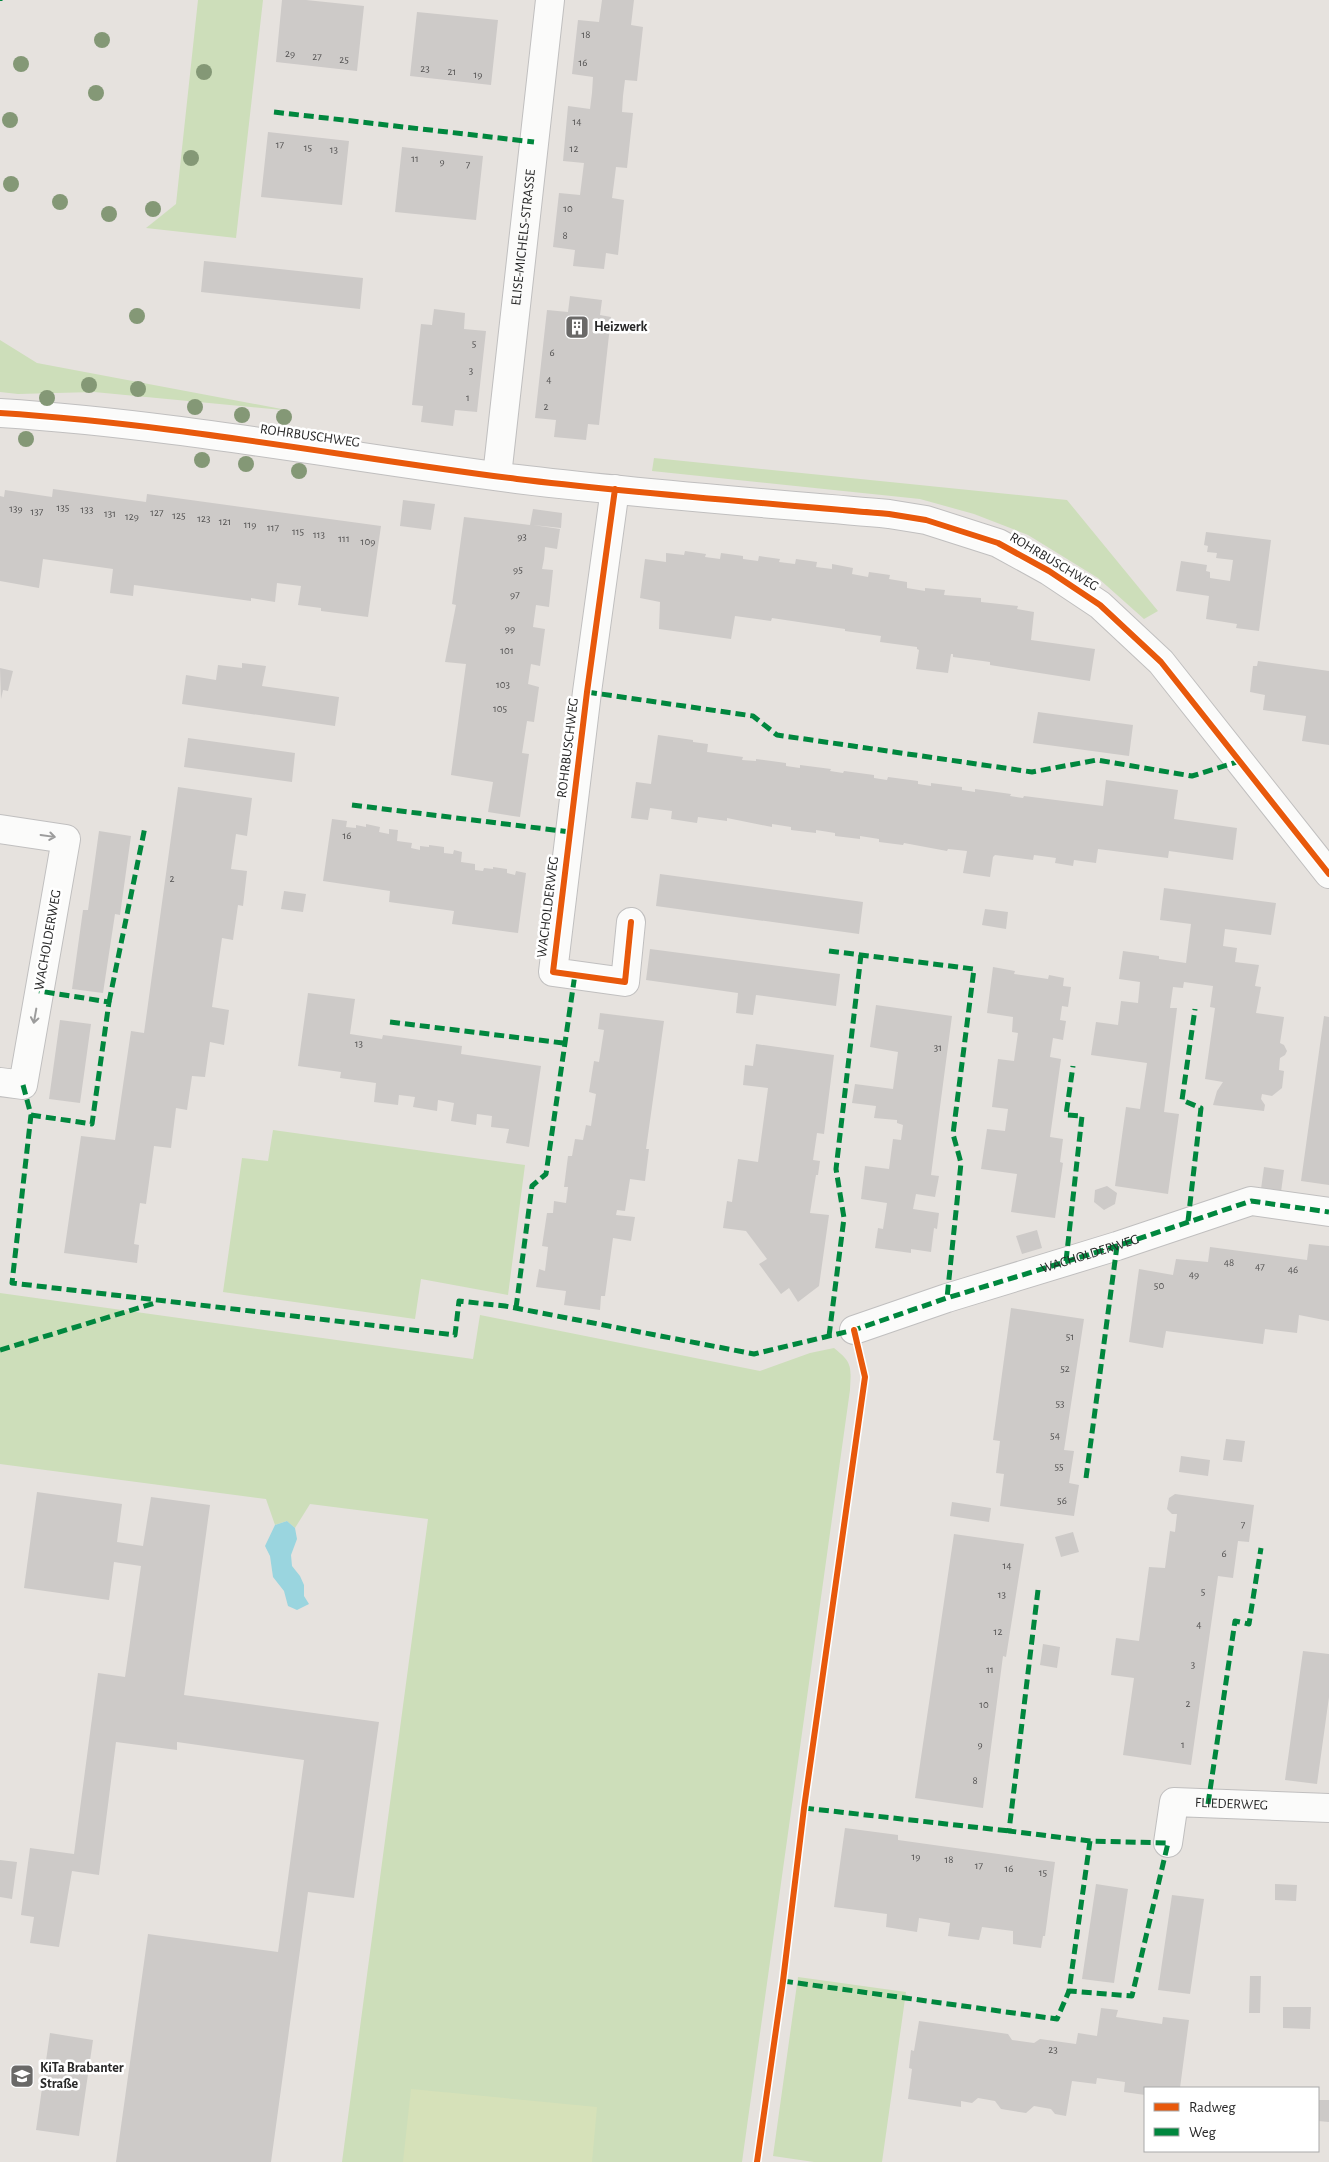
<svg xmlns="http://www.w3.org/2000/svg" width="1329" height="2162" viewBox="0 0 1329 2162" font-family="'Alegreya Sans',sans-serif">
	<style>
		.green { fill: #cddeba }
		.pitch { fill: #d6e1b9 }
		.water { fill: #9ad5df }
		.building { fill: #cdcac8 }
		.lines { fill: none; stroke-linecap: round; stroke-linejoin: round }
		.street-casing { stroke: #c0bfbf; stroke-width: 30 }
		.street { stroke: #fbfbfa; stroke-width: 28 }
		.quiet { stroke: #00873e; stroke-width: 5; stroke-dasharray: 10 5; stroke-linecap: butt }
		.cycleway-casing { stroke: #fff; stroke-width: 9 }
		.cycleway { stroke: #e8590c; stroke-width: 6 }
		.tree { fill: #849876 }
		.oneway { stroke: #9c9c9c }
		.labels { text-anchor: middle; dominant-baseline: central; stroke-width: 5; stroke-linejoin: round; paint-order: stroke }
		.number-label { font-size: 11px; fill: #525151 }
		.street-label { font-size: 14px; fill: #282828; stroke: #fff }
		.poi-label { font-size: 14px; font-weight: bold; fill: #282828; stroke: #fff; text-anchor: start }
	</style>
	<rect width="100%" height="100%" fill="#e6e2de"/>
	<!-- green -->
	<path class="green" d="M198 0H263L236 238 146 228 176 204Z
		M0 340 37 363 292 411 94 392 18 394 0 392Z
		M654 458 1067 500 1158 611 1144 619 1098 578 1028 535 974 514 920 499 652 471Z
		M273 1130 525 1165 508 1295 421 1279 415 1319 223 1292 242 1158 268 1161Z
		M0 1293 473 1359 480 1315 760 1371 810 1353 834 1348C853 1363 851 1367 850 1390L742 2162H342L428 1519 310 1504 295 1528 287 1521 275 1525 266 1499 0 1464Z
		M798 1977 906 1992 882 2162H814L773 2156Z"/>
	<!-- pitch -->
	<path class="pitch" d="M411 2089 597 2107 592 2162H403Z"/>
	<!-- water -->
	<path class="water" d="M287 1521 295 1528 297 1539 291 1555 292 1566 300 1576 304 1585V1596L309 1604 297 1610 288 1606 284 1591 273 1577 270 1556 265 1546 275 1525Z"/>
	<!-- building -->
	<path class="building" d="M282 0H306L364 6 357 71 276 62Z
		M602 0H634L631 25 643 27 637 81 625 80 623 96 622 112 633 113 627 168 616 167 614 183 612 198 624 200 618 255 606 253 604 269 573 266 575 250 553 247 559 193 580 195 584 163 563 161 568 106 590 109 592 93 593 77 572 74 578 20 599 22Z
		M417 12 498 20 491 85 410 76Z
		M268 132 349 141 342 205 261 197Z
		M402 147 483 156 476 220 395 212Z
		M204 261 363 278 360 309 201 292Z
		M570 296 602 300 600 315 611 317 599 425 588 424 586 440 554 437 556 420 535 418 547 310 568 312Z
		M434 309 465 313 464 329 486 331 477 412 455 410 453 426 421 422 423 406 412 405 421 324 432 325Z
		M53 489 146 502 147 494 381 526 368 617 321 611V608L298 605 301 586 277 583 275 602 251 598V601L134 585 133 596 110 593 113 569 43 559 39 588 0 581V496L4 497 5 490 52 497Z
		M403 500 435 504 431 530 400 526Z
		M533 509 562 513 561 528 533 525 560 529 557 549 545 547 544 559 542 569 553 570 549 607 536 605 533 627 545 629 540 666 531 664 528 684 539 687 534 722 527 721 522 753 529 754 520 817 488 812 493 782 451 775 466 664 445 662 456 605 452 604 464 517 530 525Z
		M1206 532 1271 540 1259 631 1236 628 1237 624 1206 619 1209 596 1176 591 1181 561 1207 565 1206 571 1210 572V578L1230 581 1233 560 1216 558 1217 553 1207 552 1208 546 1204 545Z
		M685 551 706 554 705 557 720 559 721 553 743 556V559L758 561 759 556 780 559 779 562 795 564 796 559 817 562 816 567 832 569V564L853 568 852 574 868 577 869 572 890 575 889 579 907 582V588L925 591V588L945 590 944 595 981 598V602L1018 606 1017 609 1034 612 1031 640 1095 649 1090 681 990 665V662L953 657V654H951L948 673 916 669 919 650 917 649V647L880 642 881 636 845 631V629L772 618 771 621 735 616 731 639 659 629 660 602 640 598 645 559 666 562V553L684 555Z
		M1258 661 1329 671V745L1302 741 1306 716 1263 710 1265 695 1250 692 1253 666H1257Z
		M242 663 266 666 262 686 339 697 335 726 182 704 186 675 216 680 218 665 242 668Z
		M0 668 13 671 8 691 3 690 1 699Z
		M1038 712 1133 725 1129 756 1033 743Z
		M658 735 693 740V742L708 744 707 752 743 757 742 760 756 761V759L786 763V766L800 768V765L831 769 830 771 843 773 844 771 874 775V778L887 780 888 777 918 781V784L931 786V783L962 787V790L975 792V789L1011 794 1010 796 1023 798 1024 796 1103 806 1106 780 1178 790 1174 819 1237 828 1233 860 1169 851 1168 858 1098 849 1096 863 1074 860 1073 866 1055 863 1056 858 1034 855 1033 860 995 855 993 857 990 877 963 873 967 851 948 849 947 851 904 843 903 845 879 842V839L860 836V839L835 836V833L816 830V833L791 830V827L772 824V827L727 818V821L698 817 697 823 671 819 672 811 650 808 648 820 631 818 636 782 651 784Z
		M188 738 295 753 292 782 184 767Z
		M178 787 252 798 247 836 236 834 231 869 247 871 243 906 238 905 233 940 222 938 212 1007 229 1010 224 1045 210 1042 205 1077 192 1076 187 1110 176 1108 171 1148 154 1146 146 1204 140 1203 134 1244 139 1245 137 1263 64 1253 81 1136 115 1140 131 1031 144 1033Z
		M332 819 347 821 346 827 356 828V825L366 827V824L380 827 379 832 389 834V829L398 830 397 841 412 843 411 848 420 850V846L429 847V845L444 847V853L453 854 454 850 462 852 461 862 475 864V870L483 871 484 868 493 869V867L507 869V873L515 875 516 871 526 873 518 933 452 924 454 911 389 902 390 891 323 881Z
		M99 831 131 836 120 915 115 914 103 993 72 989 83 910H88Z
		M660 874 863 902 859 934 656 906Z
		M1164 888 1276 903 1271 935 1225 929 1223 946 1237 948 1235 962 1259 965 1255 986 1261 987 1256 1013 1284 1017 1280 1043 1284 1045 1287 1051 1285 1055 1280 1058 1279 1070 1284 1071 1282 1088 1272 1096 1262 1094 1261 1099 1265 1105 1264 1111 1213 1105 1217 1091 1223 1082 1205 1079 1215 1008 1210 1007 1213 986 1184 982 1183 988 1173 987 1170 1008H1177L1164 1112 1179 1114 1168 1194 1115 1186 1126 1107 1140 1109 1147 1063 1091 1055 1096 1022 1118 1025 1121 1001 1138 1003 1140 982 1119 979 1123 951 1159 956V959L1186 963 1191 924 1160 920Z
		M284 891 306 894 303 912 281 909Z
		M985 909 1008 912 1006 929 982 925Z
		M650 949 840 974 836 1006 756 995 753 1015 736 1013 738 993 646 980Z
		M993 967 1015 971 1014 974 1048 979 1049 975 1064 978 1063 986 1071 987 1068 1007 1062 1006 1060 1020 1066 1021 1063 1040 1053 1038 1050 1057 1061 1059 1050 1137 1063 1139 1060 1162 1063 1163 1055 1218 1011 1212 1017 1174 981 1169 987 1129 1005 1131 1008 1109 992 1107 998 1059 1014 1061 1018 1033 1012 1032 1013 1017 987 1013Z
		M308 993 355 999 350 1034 382 1039 383 1035 462 1046 461 1054 541 1066 529 1147 506 1143 509 1129 491 1127 492 1116 477 1114 476 1125 451 1121 454 1103 438 1100 437 1111 413 1107 415 1097 399 1095 398 1105 374 1102 376 1083 340 1078 341 1072 298 1066Z
		M876 1005 952 1016 931 1175 939 1176 935 1197 916 1194 913 1209 939 1213 937 1229 934 1228 931 1252 911 1249V1253L875 1248 878 1228 883 1229 887 1203 861 1199 865 1166 889 1169 893 1139 901 1140 903 1125 897 1123V1120L874 1118 876 1106 852 1103 855 1084 893 1089 898 1052 870 1047Z
		M600 1013 664 1021 646 1149H649L645 1181 630 1179 625 1211 617 1210 616 1215 635 1217 631 1241 613 1238 605 1296H601L600 1310 564 1305 566 1291 536 1287 539 1269 545 1271 548 1247 542 1246 547 1213H553L554 1201 566 1203 568 1187H564L568 1156H572L575 1139 583 1140 586 1125 591 1126 596 1094 589 1092 594 1061 599 1062 604 1030 598 1029Z
		M1324 1016 1329 1017V1185L1301 1181Z
		M60 1020 91 1024 80 1103 49 1099Z
		M756 1044 834 1055 824 1134 817 1133 813 1160 820 1161 818 1175H816L810 1213 829 1215 819 1286 798 1302 789 1288 781 1294 759 1264 767 1259 746 1231 723 1228 727 1201 732 1202 738 1159 758 1162 768 1088 743 1085 745 1065 753 1066Z
		M1264 1167 1284 1170 1281 1192 1261 1189Z
		M1107 1186 1117 1193 1115 1204 1104 1210 1094 1202 1095 1190Z
		M1037 1230 1042 1248 1022 1254 1016 1236Z
		M1309 1244 1329 1246V1321L1299 1315 1297 1333 1265 1329 1263 1344 1166 1331 1163 1348 1129 1342 1139 1269 1173 1275 1176 1259 1208 1262 1210 1247 1307 1260Z
		M1011 1308 1084 1319 1064 1450 1074 1451 1069 1483 1079 1485 1074 1516 1000 1506 1004 1474 996 1473 1000 1441 993 1440Z
		M1226 1439 1245 1441 1242 1462 1223 1460Z
		M1181 1456 1210 1460 1208 1476 1179 1472Z
		M37 1492 122 1504 117 1542 143 1546 151 1497 210 1505 184 1695 379 1722 354 1898 308 1892 271 2162H116L148 1934 278 1952 304 1760 177 1742V1750L116 1742 99 1875 72 1871 59 1947 30 1943 34 1917 21 1915 30 1848 74 1854 98 1673 125 1677 141 1566 114 1562 109 1600 24 1588Z
		M1175 1494 1254 1505 1249 1542 1238 1541 1233 1578 1218 1576 1191 1765 1123 1755 1134 1678 1111 1675 1116 1638 1139 1641 1149 1567 1165 1568 1170 1531 1175 1532 1177 1514H1172L1167 1509 1169 1498Z
		M952 1502 991 1508 989 1522 950 1516Z
		M1073 1532 1079 1552 1061 1557 1055 1537Z
		M954 1534 1024 1544 1006 1657 1003 1656 983 1808 915 1798Z
		M1043 1644 1060 1647 1057 1668 1040 1665Z
		M1303 1651 1329 1654V1697L1317 1784 1285 1780Z
		M845 1828 898 1835V1840L1055 1862 1045 1936H1043L1041 1948 1013 1944V1931L982 1927 979 1940 948 1936 950 1923 919 1918 917 1932 886 1927 887 1914 834 1907Z
		M0 1860 17 1862 12 1899 0 1897Z
		M1096 1884 1128 1889 1114 1983 1082 1979Z
		M1275 1884 1297 1885 1296 1901 1275 1900Z
		M1172 1895 1204 1899 1190 1994 1158 1990Z
		M1250 1976H1261L1260 2013H1249Z
		M1283 2007H1311L1310 2029 1283 2028Z
		M1101 2008 1118 2010 1116 2017 1162 2024 1163 2017 1189 2020 1180 2088H1145V2095L1124 2092 1125 2082 1097 2078 1096 2084 1072 2081 1066 2116 1055 2114 1051 2109 1034 2106 1026 2113 1001 2109 995 2101 978 2098 972 2103 961 2101V2107L908 2099 912 2069 909 2068 911 2050 914 2051 919 2021 1008 2034 1012 2040 1034 2043 1040 2039 1076 2044 1078 2033 1097 2036Z
		M50 2033 93 2040 79 2136 36 2130Z
		M1318 2100H1329V2122L1318 2121Z"/>
	<g class="lines">
		<!-- street casing -->
		<g class="street-casing">
			<g id="street">
				<path d="M0 413C174 424 345 457 517 479 640 494 765 503 889 514L926 520 998 543 1049 571 1100 605 1161 662 1329 874"/>
				<path id="s1" d="M497 476 550 0"/>
				<path d="M615 489 587 692 553 972 625 982 631 922"/>
				<path d="M0 829 66 839 23 1085 0 1082"/>
				<path d="M854 1330 947 1298 1117 1246 1251 1201 1329 1212"/>
				<path id="s2" d="M1168 1843 1174 1802 1329 1808"/>
			</g>
		</g>
		<!-- street -->
		<use href="#street" class="street"/>
		<!-- quiet -->
		<g class="quiet">
			<path d="M0 1V0"/>
			<path d="M274 112 534 142"/>
			<path d="M587 692 753 716 777 735 1032 772 1097 760 1192 776 1240 761"/>
			<path d="M352 805 570 832"/>
			<path d="M829 951 974 969 953 1134 961 1163 947 1298"/>
			<path d="M109 1002 145 827"/>
			<path d="M390 1022 563 1043"/>
			<path id="s3" d="M23 1085 31 1115 12 1283 455 1335 459 1301 505 1306 754 1354 854 1330 947 1298 1117 1246 1251 1201 1329 1212"/>
			<path d="M31 1115 92 1124 109 1002 39 991"/>
			<path d="M1188 1221 1201 1108 1182 1100 1195 1009"/>
			<path d="M1066 1261 1082 1116 1066 1115 1073 1066"/>
			<path d="M516 1308 532 1186 546 1174 575 974"/>
			<path d="M829 1336 844 1218 836 1169 861 955"/>
			<path d="M0 1350 155 1303"/>
			<path d="M1086 1478 1117 1246"/>
			<path d="M1038 1590 1009 1831 1090 1841 1168 1843 1132 1996 1069 1991 1090 1841"/>
			<path d="M1208 1804 1235 1621 1249 1624 1261 1548"/>
			<path d="M804 1808 1009 1831"/>
			<path d="M783 1981 1057 2019 1069 1991"/>
		</g>
		<!-- cycleway casing -->
		<g class="cycleway-casing">
			<path id="cycleway" d="M0 413C174 424 345 457 517 479 640 494 765 503 889 514L926 520 998 543 1049 571 1100 605 1161 662 1329 874
				M615 489 587 692 553 972 625 982 631 922
				M757 2162 783 1981 804 1808 865 1377 854 1330"/>
		</g>
		<!-- cycleway -->
		<use href="#cycleway" class="cycleway"/>
	</g>
	<!-- trees -->
	<g class="tree">
		<circle cx="102" cy="40" r="8"/>
		<circle cx="21" cy="64" r="8"/>
		<circle cx="204" cy="72" r="8"/>
		<circle cx="96" cy="93" r="8"/>
		<circle cx="10" cy="120" r="8"/>
		<circle cx="191" cy="158" r="8"/>
		<circle cx="11" cy="184" r="8"/>
		<circle cx="60" cy="202" r="8"/>
		<circle cx="153" cy="209" r="8"/>
		<circle cx="109" cy="214" r="8"/>
		<circle cx="137" cy="316" r="8"/>
		<circle cx="89" cy="385" r="8"/>
		<circle cx="138" cy="389" r="8"/>
		<circle cx="47" cy="398" r="8"/>
		<circle cx="195" cy="407" r="8"/>
		<circle cx="242" cy="415" r="8"/>
		<circle cx="284" cy="417" r="8"/>
		<circle cx="26" cy="439" r="8"/>
		<circle cx="202" cy="460" r="8"/>
		<circle cx="246" cy="464" r="8"/>
		<circle cx="299" cy="471" r="8"/>
	</g>
	<!-- one-way arrows -->
	<defs><path id="oneway-shaft" d="M-6 0H5M1.5-3L5.5 0L1.5 3" fill="none" stroke-width="1.6" stroke-linecap="round" stroke-linejoin="round" transform="scale(1.25)"/></defs>
	<g class="oneway">
		<use href="#oneway-shaft" transform="translate(48 836) rotate(8)"/>
		<use href="#oneway-shaft" transform="translate(35 1016) rotate(100)"/>
	</g>
	<!-- icons -->
	<defs>
		<g id="building-square" transform="scale(1.25)"><rect x="-9" y="-9" width="18" height="18" rx="4" fill="#6a6968" stroke="#fff"/><path d="M-4-6H4V6H1V3H-1V6H-4ZM-2.5-4.3h1.7v1.8h-1.7ZM.8-4.3h1.7v1.8H.8ZM-2.5-1h1.7V.8h-1.7ZM.8-1h1.7V.8H.8Z" fill="#fff"/></g>
		<g id="school-square" transform="scale(1.25)"><rect x="-9" y="-9" width="18" height="18" rx="4" fill="#6a6968" stroke="#fff"/><path d="M0-5L7-2L0 1L-7-2ZM-4 1L0 2.5L4 1V4Q0 6-4 4Z" fill="#fff"/></g>
	</defs>
	<g fill-rule="evenodd">
		<use href="#building-square" x="577" y="327"/>
		<use href="#school-square" x="22" y="2076"/>
	</g>
	<g class="labels">
		<!-- number labels -->
		<g class="number-label">
			<text x="586" y="34">18</text>
			<text x="290" y="53">29</text>
			<text x="317" y="56">27</text>
			<text x="344" y="59">25</text>
			<text x="583" y="62">16</text>
			<text x="425" y="68">23</text>
			<text x="452" y="71">21</text>
			<text x="478" y="74">19</text>
			<text x="577" y="121">14</text>
			<text x="280" y="144">17</text>
			<text x="308" y="147">15</text>
			<text x="574" y="148">12</text>
			<text x="334" y="149">13</text>
			<text x="415" y="158">11</text>
			<text x="442" y="161">9</text>
			<text x="468" y="164">7</text>
			<text x="568" y="208">10</text>
			<text x="565" y="235">8</text>
			<text x="474" y="343">5</text>
			<text x="552" y="352">6</text>
			<text x="471" y="370">3</text>
			<text x="549" y="379">4</text>
			<text x="468" y="397">1</text>
			<text x="546" y="406">2</text>
			<text x="63" y="507">135</text>
			<text x="16" y="508">139</text>
			<text x="87" y="509">133</text>
			<text x="37" y="511">137</text>
			<text x="157" y="512">127</text>
			<text x="110" y="513">131</text>
			<text x="179" y="515">125</text>
			<text x="132" y="516">129</text>
			<text x="204" y="518">123</text>
			<text x="225" y="521">121</text>
			<text x="250" y="524">119</text>
			<text x="273" y="527">117</text>
			<text x="298" y="531">115</text>
			<text x="319" y="534">113</text>
			<text x="522" y="536">93</text>
			<text x="344" y="538">111</text>
			<text x="368" y="541">109</text>
			<text x="518" y="569">95</text>
			<text x="515" y="594">97</text>
			<text x="510" y="628">99</text>
			<text x="507" y="650">101</text>
			<text x="503" y="684">103</text>
			<text x="500" y="708">105</text>
			<text x="347" y="835">16</text>
			<text x="172" y="878">2</text>
			<text x="359" y="1043">13</text>
			<text x="938" y="1047">31</text>
			<text x="1229" y="1262">48</text>
			<text x="1260" y="1266">47</text>
			<text x="1293" y="1269">46</text>
			<text x="1194" y="1274">49</text>
			<text x="1159" y="1285">50</text>
			<text x="1070" y="1336">51</text>
			<text x="1065" y="1368">52</text>
			<text x="1060" y="1403">53</text>
			<text x="1055" y="1435">54</text>
			<text x="1059" y="1466">55</text>
			<text x="1062" y="1500">56</text>
			<text x="1243" y="1524">7</text>
			<text x="1224" y="1553">6</text>
			<text x="1007" y="1565">14</text>
			<text x="1203" y="1591">5</text>
			<text x="1002" y="1594">13</text>
			<text x="1199" y="1624">4</text>
			<text x="998" y="1631">12</text>
			<text x="1193" y="1664">3</text>
			<text x="990" y="1669">11</text>
			<text x="1188" y="1703">2</text>
			<text x="984" y="1704">10</text>
			<text x="980" y="1744">9</text>
			<text x="1183" y="1744">1</text>
			<text x="975" y="1780">8</text>
			<text x="916" y="1856">19</text>
			<text x="949" y="1859">18</text>
			<text x="979" y="1865">17</text>
			<text x="1009" y="1868">16</text>
			<text x="1043" y="1872">15</text>
			<text x="1053" y="2049">23</text>
		</g>
		<!-- street labels -->
		<g class="street-label">
			<text stroke="none"><textPath href="#s1" startOffset="240">ELISE-MICHELS-STRASSE</textPath></text>
			<text transform="translate(310 436) rotate(8)">ROHRBUSCHWEG</text>
			<text transform="translate(1054 562) rotate(31)">ROHRBUSCHWEG</text>
			<text transform="translate(568 748) rotate(-83)">ROHRBUSCHWEG</text>
			<text transform="translate(548 907) rotate(-83)">WACHOLDERWEG</text>
			<text transform="translate(48 940) rotate(-80)">WACHOLDERWEG</text>
			<text stroke="none"><textPath href="#s3" startOffset="1331">WACHOLDERWEG</textPath></text>
			<text stroke="none"><textPath href="#s2" startOffset="99">FLIEDERWEG</textPath></text>
		</g>
		<!-- poi labels -->
		<g class="poi-label">
			<text x="594" y="327">Heizwerk</text>
			<text x="40" y="2068">KiTa Brabanter<tspan x="40" dy="16">Straße</tspan></text>
		</g>
	</g>
	<!-- legend -->
	<rect x="1144" y="2087" width="175" height="65" fill="#ffffff" stroke="#a9a9a9"/>
	<rect x="1154" y="2103" width="25" height="8" fill="#e8590c" stroke="#a9a9a9"/>
	<text x="1189" y="2112" font-size="15" fill="#282828">Radweg</text>
	<rect x="1154" y="2128" width="25" height="8" fill="#00873e" stroke="#a9a9a9"/>
	<text x="1189" y="2137" font-size="15" fill="#282828">Weg</text>
</svg>
